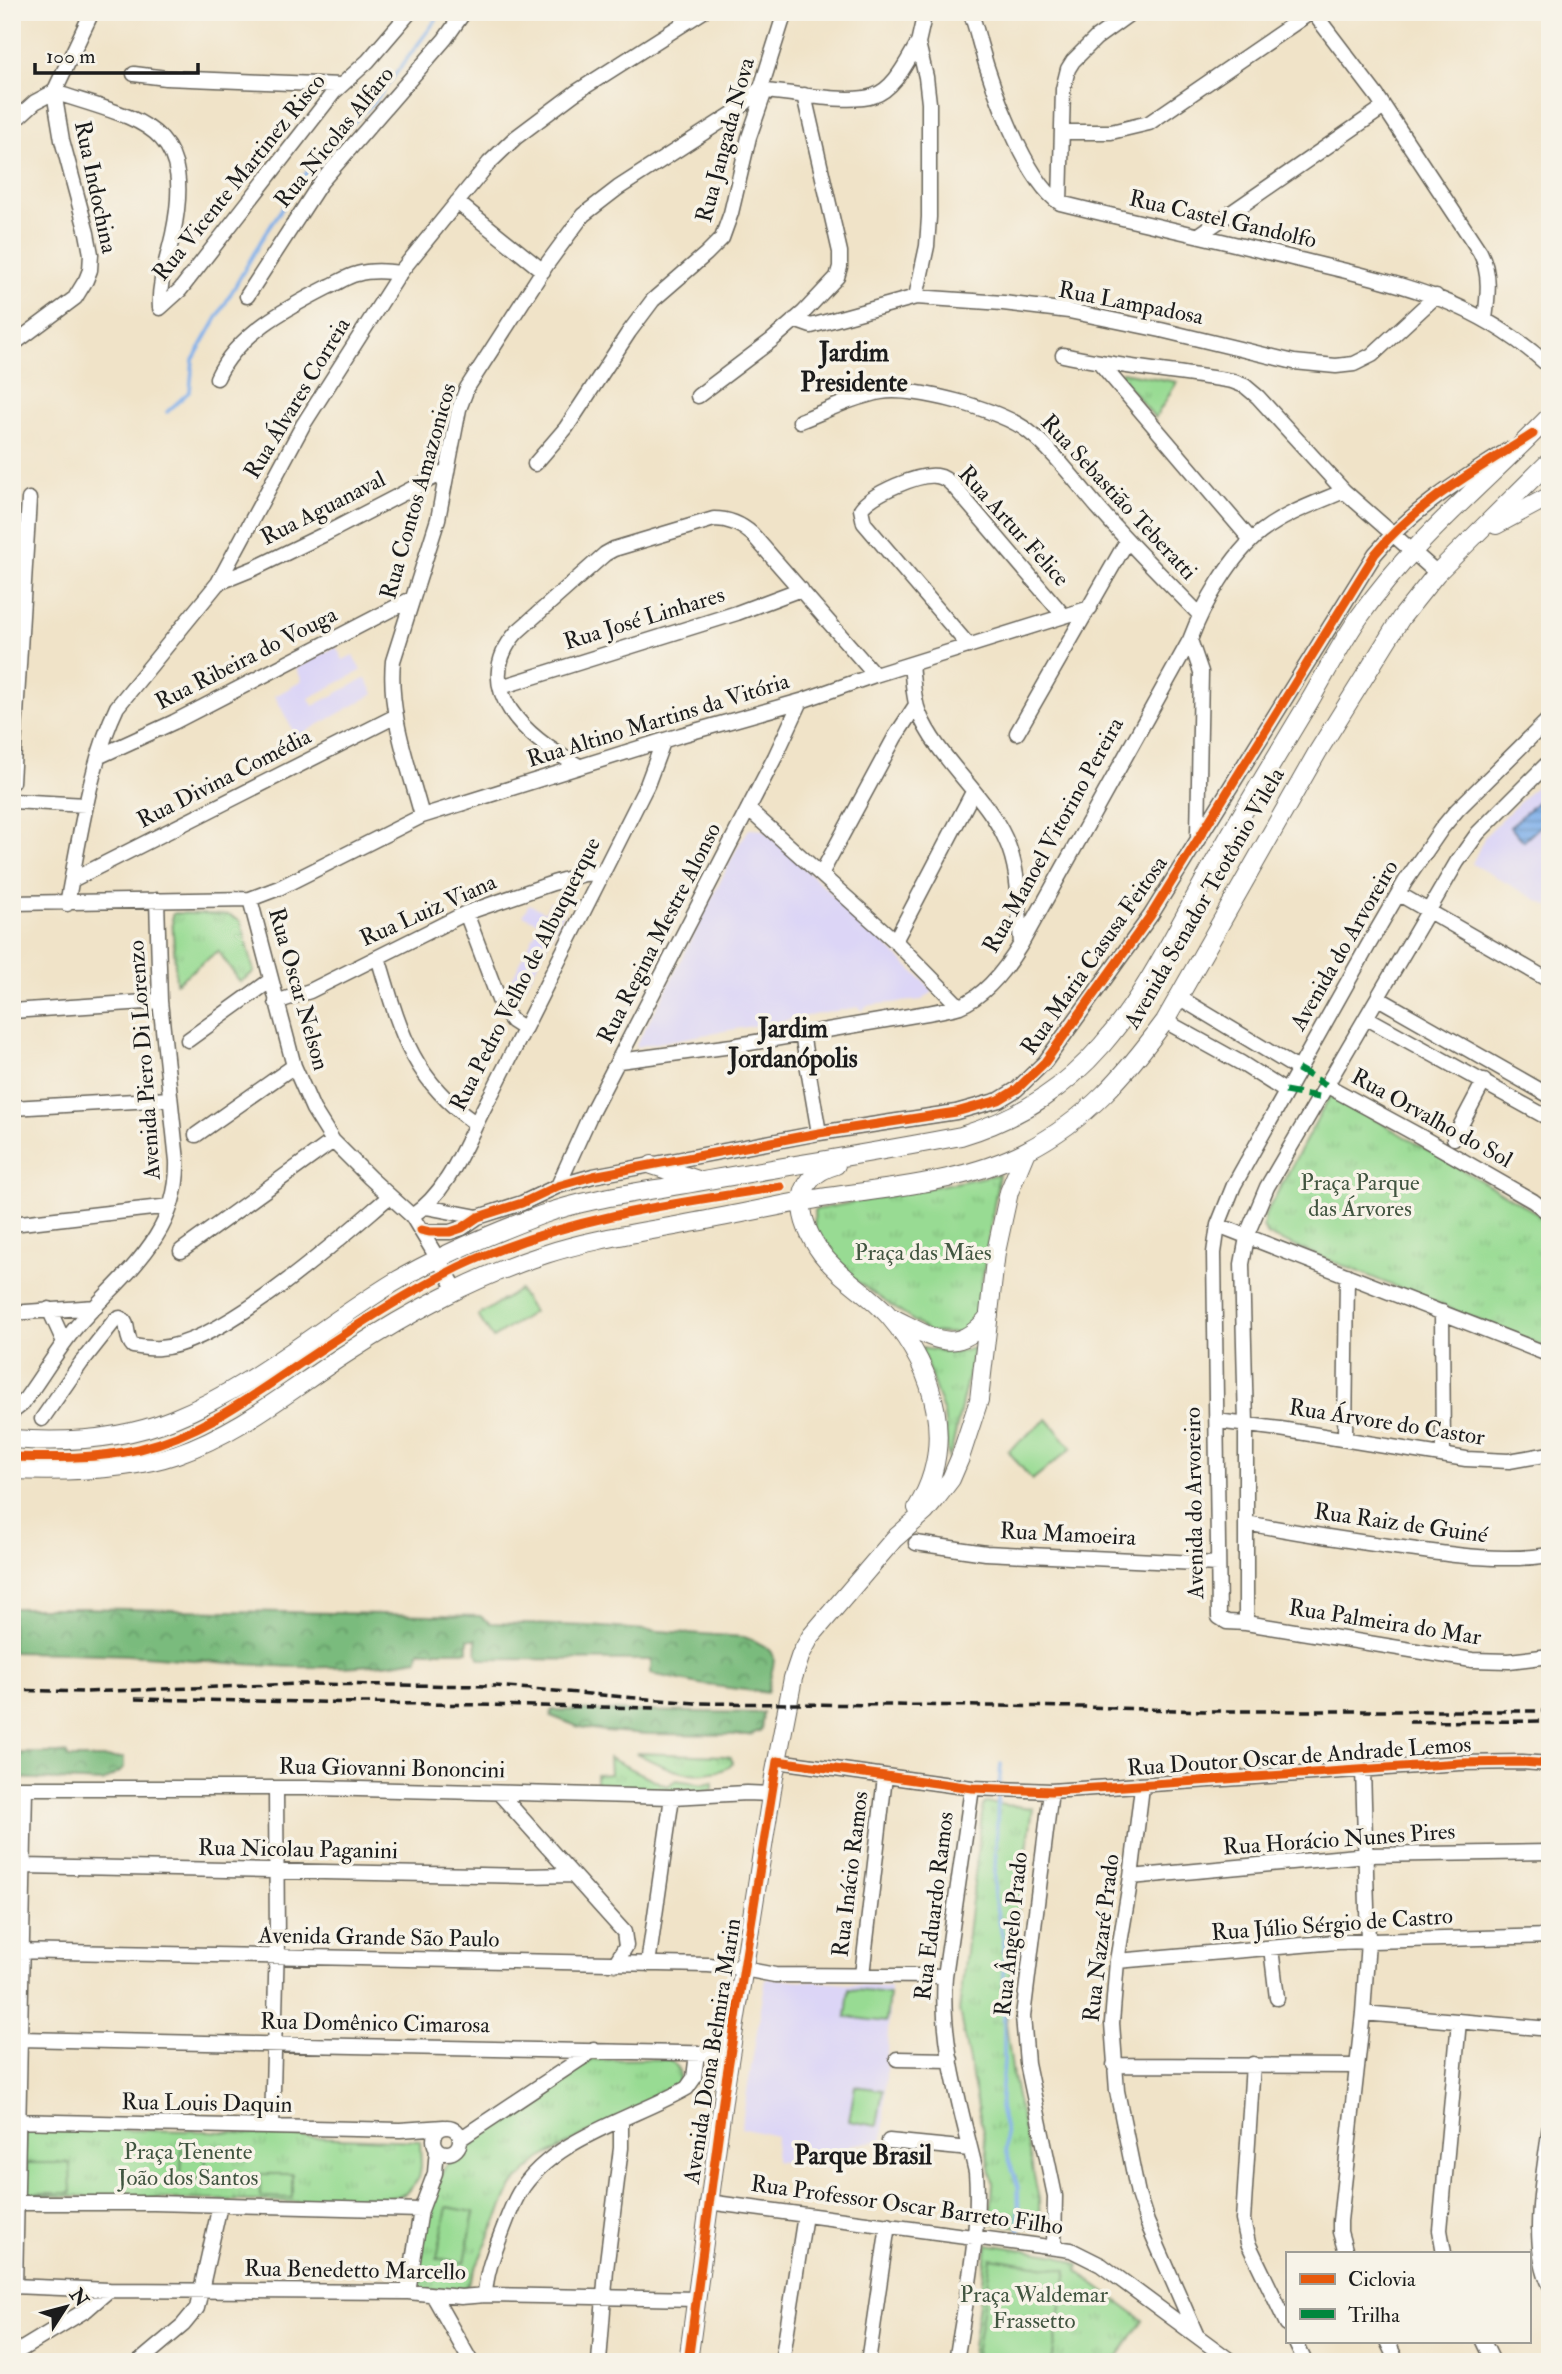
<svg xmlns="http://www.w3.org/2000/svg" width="1562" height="2374" viewBox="0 0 1562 2374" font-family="'IM FELL Double Pica',serif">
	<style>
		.built { fill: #dcd5f6 }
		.grass { fill: url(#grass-tufts); stroke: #5a7c58; stroke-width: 2 }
		.forest { fill: url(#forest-crowns); stroke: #4b6c4c; stroke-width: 2 }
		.garden { fill: #98db93; stroke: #5a7c58; stroke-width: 2 }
		.water { fill: url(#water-rules); stroke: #4d6683; stroke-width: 2 }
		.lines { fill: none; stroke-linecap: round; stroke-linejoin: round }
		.stream { stroke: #7eafea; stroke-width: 3.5 }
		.minor-casing { stroke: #666258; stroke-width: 17 }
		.major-casing { stroke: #666258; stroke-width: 20 }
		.minor { stroke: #fff; stroke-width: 14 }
		.major { stroke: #fff; stroke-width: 18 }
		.rail { stroke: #1c1c1c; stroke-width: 3.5; stroke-dasharray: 10 5; stroke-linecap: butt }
		.quiet { stroke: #00873e; stroke-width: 7; stroke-dasharray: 14 7; stroke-linecap: butt }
		.cycleway-casing { stroke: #f7f3e8; stroke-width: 13 }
		.cycleway { stroke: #e8590c; stroke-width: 9 }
		.labels { text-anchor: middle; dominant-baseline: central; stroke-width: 7; stroke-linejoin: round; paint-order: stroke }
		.street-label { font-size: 23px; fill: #1c1c1c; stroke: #f7f3e8 }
		.park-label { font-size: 23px; fill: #415540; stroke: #f7f3e8 }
		.quarter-label { font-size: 26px; font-weight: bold; fill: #1c1c1c; stroke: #f7f3e8 }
	</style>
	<defs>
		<pattern id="grass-tufts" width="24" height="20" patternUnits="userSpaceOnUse" patternTransform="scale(1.75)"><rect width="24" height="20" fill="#98db93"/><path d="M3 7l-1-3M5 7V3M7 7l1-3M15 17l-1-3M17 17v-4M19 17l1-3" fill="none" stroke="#82bb7e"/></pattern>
		<pattern id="forest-crowns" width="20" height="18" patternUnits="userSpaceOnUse" patternTransform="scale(1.75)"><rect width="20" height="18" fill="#7abb7d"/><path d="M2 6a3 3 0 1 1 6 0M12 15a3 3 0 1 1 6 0" fill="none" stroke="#639766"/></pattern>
		<pattern id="water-rules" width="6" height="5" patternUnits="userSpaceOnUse" patternTransform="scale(1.75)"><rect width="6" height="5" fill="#7eafea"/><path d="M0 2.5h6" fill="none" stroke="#668ebd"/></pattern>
	</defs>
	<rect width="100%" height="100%" fill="#f7f3e8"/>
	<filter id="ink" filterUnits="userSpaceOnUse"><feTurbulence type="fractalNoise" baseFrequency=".0143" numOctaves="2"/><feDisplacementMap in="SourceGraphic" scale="14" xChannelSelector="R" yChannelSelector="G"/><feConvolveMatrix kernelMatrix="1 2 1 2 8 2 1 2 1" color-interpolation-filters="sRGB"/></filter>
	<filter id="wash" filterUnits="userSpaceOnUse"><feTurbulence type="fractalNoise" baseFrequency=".00686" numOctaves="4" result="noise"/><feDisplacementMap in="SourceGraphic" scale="28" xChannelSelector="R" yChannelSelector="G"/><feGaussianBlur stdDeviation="1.57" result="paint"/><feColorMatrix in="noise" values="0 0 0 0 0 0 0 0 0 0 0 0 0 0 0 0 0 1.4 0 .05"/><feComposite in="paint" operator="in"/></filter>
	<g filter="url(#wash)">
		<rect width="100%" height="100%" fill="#f0e3c8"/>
		<!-- built -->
		<path class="built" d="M336 647 343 660 353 655 361 671 309 698 313 706 366 678 374 694 296 737 275 696 302 681 296 668Z
			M1550 772V907L1472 864 1485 836Z
			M749 829 764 830 934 991 922 1000 878 1004 866 1006 862 1011 858 1007 635 1047 663 996 738 846Z
			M550 901 565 909 525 988 511 981 540 923 523 915 529 904 545 912Z
			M766 1978 890 1987 883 2140 849 2145 841 2170 775 2161 776 2136 741 2128Z"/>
		<!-- grass -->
		<path class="grass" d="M1122 372 1177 382 1155 418 1119 375Z
			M175 913 229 915 241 921 254 972 240 982 218 951 176 983 172 915Z
			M1331 1094 1535 1212 1550 1224V1349L1267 1235 1263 1227 1265 1215Z
			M999 1174 975 1325 963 1334 929 1332 856 1281 834 1261 815 1232 814 1210Z
			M921 1348 954 1353 974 1348 951 1453 948 1457 944 1414Z
			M636 1753 726 1756 731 1757 732 1763C727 1770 720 1771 712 1772 682 1778 662 1766 636 1753Z
			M609 1758 667 1786 676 1780 703 1784 713 1782V1789L702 1791 596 1789V1775L610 1774Z
			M985 1803 1033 1808 1017 1919 1006 2023 1013 2077 1039 2199 1040 2230 990 2223 993 2183 959 2011 983 1806Z
			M668 2059C679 2065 683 2075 676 2086L540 2159 512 2186 467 2287 456 2291 416 2290C410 2241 428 2179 464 2145L591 2060Z
			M25 2129 209 2131 283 2136 420 2141 421 2166 419 2178 406 2193 400 2196 341 2203 79 2197 21 2194Z
			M987 2244 1059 2255 1079 2265 1077 2271 1143 2320 1114 2362H971Z"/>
		<!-- forest -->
		<path class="forest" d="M12 1608H78L480 1616 490 1623 589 1626 744 1637C785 1652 774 1655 767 1693L699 1684 651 1674V1660L480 1659 477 1653 476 1639H468V1651H419L418 1659C332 1675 244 1664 157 1657 109 1653 60 1653 12 1652Z
			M552 1710 763 1713 761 1730 750 1735 647 1734 605 1731 579 1727 551 1716Z
			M12 1753H66L69 1758H124V1767L120 1772 103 1782 12 1778Z"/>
		<!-- garden -->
		<path class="garden" d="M519 1290 533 1312 493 1338 478 1316Z
			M1047 1419 1072 1448 1032 1480 1008 1451Z
			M849 1989 889 1994 886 2022 846 2017Z
			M855 2086 883 2090 877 2126 849 2121Z
			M182 2149 206 2150 205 2179 181 2178Z
			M27 2163H70L71 2193H27Z
			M260 2174H292V2198L260 2197Z
			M447 2207 474 2212 465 2263 437 2258Z
			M991 2258 1067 2270 1052 2362H975Z"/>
		<!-- water -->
		<path class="water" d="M1541 798 1550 807V817L1524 841 1510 827Z"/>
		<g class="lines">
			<!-- stream -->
			<path class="stream" d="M167 412 190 391 193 360 266 232 314 162 377 99 442 12
				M999 1786 1001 1764
				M998 1794 994 1897 1004 1944V2061L1000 2108 1005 2127 1006 2150 1018 2187 1019 2233"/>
		</g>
	</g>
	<g filter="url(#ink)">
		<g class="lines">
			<!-- minor casing -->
			<g class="minor-casing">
				<path id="minor" d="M970 12C975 23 977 33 980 44 991 84 1025 180 1060 203 1136 222 1212 238 1288 257 1389 282 1470 294 1550 367
					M1313 12 1377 96 1480 252C1491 273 1488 296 1485 319
					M134 74 166 78 341 85
					M765 91C791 93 850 104 873 96 895 89 907 61 918 43
					M12 123 35 102 54 92C142 121 196 124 173 234 168 257 158 284 160 308
					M1062 132H1111L1149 123 1311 12
					M457 202 543 271
					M1060 203 1063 89 1068 69 1073 61 1096 38 1132 12
					M1199 235 1384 107
					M247 296 321 182 445 39 464 12
					M916 297 927 246 929 217V103L926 77 918 43 925 12
					M160 308 180 290 334 92 368 61 410 12
					M794 320 811 326 916 297 1003 303 1069 311 1161 330 1294 362 1336 366 1354 364 1372 355 1436 296
					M12 345 75 298 86 280 90 270 91 254 87 233 62 140 54 92 92 12
					M1063 355C1119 367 1176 372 1232 381L1245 386 1258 397 1344 491 1437 573
					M1100 363 1251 540
					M217 378C237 334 287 308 328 287 338 283 347 276 357 274 371 270 386 271 400 273
					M698 396 772 340 803 313 837 277 840 267V252L804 95
					M800 421C826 411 853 397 881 392 915 386 1001 410 1028 431 1054 451 1078 485 1100 510 1132 547 1166 580 1200 615
					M535 464 566 428 629 332 653 300 706 254 722 238 731 213 749 137 765 91 761 88 785 12
					M218 583 255 568 325 534 446 471
					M1190 640 1201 672 1198 836
					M969 646 864 523 861 509C871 494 919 473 937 476 945 477 951 483 956 489L1064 616
					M911 665C913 680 913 699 919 713 937 758 985 794 1005 838 1021 872 1018 907 1021 944
					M501 687 737 613 801 589
					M1550 718 1457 810 1442 828 1405 882 1369 944 1234 1185 1218 1225 1214 1253 1219 1617 1227 1622 1246 1623 1472 1660 1509 1661 1550 1656
					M1017 733 1127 541
					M100 756 174 722 413 598
					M579 766C530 740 467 689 517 632L605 554 614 549 714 519C729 519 741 524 752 534L875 675
					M12 782 29 499
					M12 801 86 805
					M748 809 895 941 959 1006
					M422 816C409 767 388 713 393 661L438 519 459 409 467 388 547 264 583 215 618 188 734 113 761 88
					M821 874 895 737 916 705
					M72 880 396 716
					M1399 894 1550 981
					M250 899 294 1066 313 1109 333 1141 370 1178 412 1216 456 1289
					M12 903 250 899 279 888 422 816 681 735 801 701 875 675 1090 608
					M67 904C79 842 90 763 117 707L218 583 303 425 402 270 489 163 515 138 575 93 702 12
					M466 913 502 1008 512 1021 523 1028
					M895 941 973 792
					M378 957C399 1027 410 1078 475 1123
					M1180 998 1298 1069
					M1378 998 1550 1096
					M276 1002 310 991 466 913 553 883 584 874 603 873
					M12 1011 160 1001
					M1367 1018 1550 1119
					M1165 1021 1241 1063 1285 1091
					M802 1034 819 1133
					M188 1040 271 980
					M619 1061 732 1046 927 1013C938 1011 950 1009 960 1006 987 995 1007 967 1021 944L1190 640C1203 605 1231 555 1261 532 1286 513 1316 503 1344 491
					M1326 1085 1416 1134 1533 1201 1550 1214
					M12 1108 170 1099
					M196 1135 294 1066
					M1454 1138 1484 1081
					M558 1186 592 1111 775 757 801 701
					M426 1207 478 1217
					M412 1216C453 1189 468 1134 492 1093L647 785 663 742
					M12 1224 170 1206
					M1218 1225 1550 1355
					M421 1230 430 1232H450L462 1228 478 1217 522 1203 558 1186 593 1176 819 1133 956 1112 999 1100 1017 1089 1045 1062 1151 915 1375 554C1411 510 1461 480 1508 450
					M181 1251 333 1141
					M49 1309 64 1342
					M1442 1312 1443 1455
					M12 1313 96 1307
					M12 1412 21 1405C40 1380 56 1351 77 1326 122 1275 179 1237 177 1161L160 1001 157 900
					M42 1419 81 1363 115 1320 120 1318C131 1323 124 1337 133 1346 141 1347 151 1349 159 1348 222 1345 340 1238 390 1196
					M1217 1421 1280 1429 1466 1459 1509 1461 1550 1454
					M1345 1439 1347 1275
					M1246 1523C1295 1532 1345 1540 1395 1547 1447 1554 1497 1563 1550 1555
					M916 1543 986 1553 1218 1564
					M1246 1623V1424L1242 1264 1248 1232 1267 1187 1457 862 1478 833 1550 761
					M777 1761 972 1788 1051 1791 1460 1763 1522 1762 1550 1764
					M1142 1787 1131 1877 1117 1961 1112 2023 1117 2091 1138 2194 1147 2222 1196 2334
					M12 1788H319L672 1797 747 1793 771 1794
					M1051 1791 1023 2016 1027 2063 1055 2196 1054 2247
					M499 1793 624 1932 626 1946 615 1964
					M23 1866 525 1876 572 1875
					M1131 1877 1367 1855 1550 1852
					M1271 1948 1277 1998
					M12 1951 708 1965 733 1967 775 1975 945 1976
					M1117 1961 1336 1942 1550 1936
					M648 1964 672 1797
					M862 1975 885 1777
					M1363 2013 1550 2029
					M19 2039 730 2054
					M897 2059 951 2060
					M1253 2064 1243 2220 1248 2243 1287 2324
					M1114 2065 1356 2066
					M12 2121 400 2130 444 2127
					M1550 2124C1545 2173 1528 2241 1550 2285
					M272 2126 277 1942 276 1789
					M434 2140a13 13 0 1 1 26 0a13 13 0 1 1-26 0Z
					M460 2139 594 2050
					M889 2141 970 2149
					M708 2202 1071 2250 1101 2265 1232 2362
					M17 2203H154L421 2210
					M1346 2253 1340 2232V2221L1363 2013 1368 1941 1363 1769
					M1444 2253 1440 2230 1459 2021
					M12 2286 109 2290 408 2292 461 2297 485 2295 697 2299
					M15 2286 25 1788
					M408 2292 421 2210 435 2173 437 2148
					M433 2295 471 2362
					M485 2295C486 2272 494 2253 502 2232 507 2219 512 2205 519 2193 552 2138 635 2118 687 2088L694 2078 697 2053
					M1295 2341 1305 2362
					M1387 2341 1397 2362
					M1483 2341 1493 2362
					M12 2355 86 2310 109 2290
					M139 2362 183 2325 197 2308 220 2205
					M599 2362 606 2270 621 2148V2120
					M782 2362 805 2215
					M868 2362 888 2225
					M956 2362C965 2302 981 2233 976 2172 961 2108 940 2042 945 1976L972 1788"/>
			</g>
			<!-- major casing -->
			<g class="major-casing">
				<path id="major" d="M1496 525 1550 496
					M652 1165 698 1180
					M836 1165C788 1179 798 1221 822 1254 841 1279 869 1293 889 1316 936 1371 956 1445 917 1508
					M891 1317C932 1337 956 1359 989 1316
					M12 1439C65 1443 124 1439 173 1419 253 1387 320 1328 393 1283 440 1255 490 1234 541 1215 586 1199 634 1193 680 1185 774 1168 868 1154 961 1136 1105 1092 1147 982 1215 861 1245 808 1277 755 1309 702 1326 673 1341 643 1360 616 1413 540 1486 482 1550 416
					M12 1470C64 1472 128 1471 177 1454 241 1432 291 1389 347 1353 410 1312 474 1277 546 1254 595 1238 646 1232 696 1222 740 1214 784 1204 828 1197 894 1187 966 1182 1026 1151 1088 1119 1125 1075 1165 1021L1317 753 1401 618 1437 573 1550 461
					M688 2362 724 2093 774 1777 793 1678 801 1654 811 1636 894 1539 925 1512 935 1500 951 1479 960 1458 979 1400 996 1252 1009 1192 1026 1151"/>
			</g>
			<!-- minor -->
			<use href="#minor" class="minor"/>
			<!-- major -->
			<use href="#major" class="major"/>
			<!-- rail -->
			<path class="rail" d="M12 1690 84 1692 300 1684 496 1686 695 1703 1087 1707 1206 1711H1550
				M135 1699 656 1708
				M1409 1722 1550 1721"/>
			<!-- quiet -->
			<path class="quiet" d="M1298 1069 1326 1085
				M1285 1091 1319 1097"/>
			<!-- cycleway casing -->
			<g class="cycleway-casing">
				<path id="cycleway" d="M421 1230 430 1232H450L462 1228 478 1217 522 1203 558 1186 593 1176 819 1133 956 1112 999 1100 1017 1089 1045 1062 1151 915 1375 554C1416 503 1478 469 1533 434
					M12 1457C54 1458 97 1459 139 1449 202 1434 253 1395 305 1360 355 1327 406 1293 459 1267 559 1219 672 1203 781 1187
					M688 2362 724 2093 777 1761 972 1788 1051 1791 1460 1763 1522 1762 1550 1764"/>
			</g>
			<!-- cycleway -->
			<use href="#cycleway" class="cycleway"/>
		</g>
	</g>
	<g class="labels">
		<!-- street labels -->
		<g class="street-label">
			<text transform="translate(334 137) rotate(-51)">Rua Nicolas Alfaro</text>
			<text transform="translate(725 140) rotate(-75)">Rua Jangada Nova</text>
			<text transform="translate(239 177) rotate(-51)">Rua Vicente Martinez Risco</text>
			<text transform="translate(96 187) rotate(78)">Rua Indochina</text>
			<text transform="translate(1223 219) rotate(13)">Rua Castel Gandolfo</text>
			<text transform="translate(1131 303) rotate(11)">Rua Lampadosa</text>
			<text transform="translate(297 398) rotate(-59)">Rua Álvares Correia</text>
			<text transform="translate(418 491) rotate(-74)">Rua Contos Amazonicos</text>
			<text transform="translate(1119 497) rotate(47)">Rua Sebastião Teberatti</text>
			<text transform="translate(323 508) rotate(-27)">Rua Aguanaval</text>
			<text transform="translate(1014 526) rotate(48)">Rua Artur Felice</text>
			<text transform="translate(644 618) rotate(-17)">Rua José Linhares</text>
			<text transform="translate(246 658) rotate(-27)">Rua Ribeira do Vouga</text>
			<text transform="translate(658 720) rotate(-17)">Rua Altino Martins da Vitória</text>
			<text transform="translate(224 778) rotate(-27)">Rua Divina Comédia</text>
			<text transform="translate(1053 835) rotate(-61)">Rua Manoel Vitorino Pereira</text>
			<text transform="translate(1204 898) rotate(-60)">Avenida Senador Teotônio Vilela</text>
			<text transform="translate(428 910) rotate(-24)">Rua Luiz Viana</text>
			<text transform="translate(659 933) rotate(-63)">Rua Regina Mestre Alonso</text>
			<text transform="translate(1344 945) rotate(-60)">Avenida do Arvoreiro</text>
			<text transform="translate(1094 955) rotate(-55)">Rua Maria Casusa Feitosa</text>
			<text transform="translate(525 974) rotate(-63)">Rua Pedro Velho de Albuquerque</text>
			<text transform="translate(299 989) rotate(74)">Rua Oscar Nelson</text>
			<text transform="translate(144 1060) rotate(-94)">Avenida Piero Di Lorenzo</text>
			<text transform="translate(1432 1118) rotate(29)">Rua Orvalho do Sol</text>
			<text transform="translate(1387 1422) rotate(9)">Rua Árvore do Castor</text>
			<text transform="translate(1194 1503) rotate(-91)">Avenida do Arvoreiro</text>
			<text transform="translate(1401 1523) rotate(8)">Rua Raiz de Guiné</text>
			<text transform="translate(1068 1534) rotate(3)">Rua Mamoeira</text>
			<text transform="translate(1385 1622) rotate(9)">Rua Palmeira do Mar</text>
			<text transform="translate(1299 1756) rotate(-4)">Rua Doutor Oscar de Andrade Lemos</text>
			<text transform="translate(392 1768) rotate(1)">Rua Giovanni Bononcini</text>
			<text transform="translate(1339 1839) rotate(-4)">Rua Horácio Nunes Pires</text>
			<text transform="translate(298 1849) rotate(1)">Rua Nicolau Paganini</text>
			<text transform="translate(850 1874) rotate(-83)">Rua Inácio Ramos</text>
			<text transform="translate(934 1906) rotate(-83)">Rua Eduardo Ramos</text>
			<text transform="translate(1332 1924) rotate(-4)">Rua Júlio Sérgio de Castro</text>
			<text transform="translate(1011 1934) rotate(-84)">Rua Ângelo Prado</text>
			<text transform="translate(379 1937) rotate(1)">Avenida Grande São Paulo</text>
			<text transform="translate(1101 1938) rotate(-83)">Rua Nazaré Prado</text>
			<text transform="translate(375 2023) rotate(1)">Rua Domênico Cimarosa</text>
			<text transform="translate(712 2051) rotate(-81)">Avenida Dona Belmira Marin</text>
			<text transform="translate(207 2103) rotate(1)">Rua Louis Daquin</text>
			<text transform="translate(907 2205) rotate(8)">Rua Professor Oscar Barreto Filho</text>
			<text transform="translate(355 2270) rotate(1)">Rua Benedetto Marcello</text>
		</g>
		<!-- park labels -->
		<g class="park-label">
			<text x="1360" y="1182">Praça Parque<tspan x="1360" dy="26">das Árvores</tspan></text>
			<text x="923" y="1252">Praça das Mães</text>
			<text x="188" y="2151">Praça Tenente<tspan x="188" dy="26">João dos Santos</tspan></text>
			<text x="1034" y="2294">Praça Waldemar<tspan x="1034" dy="26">Frassetto</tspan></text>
		</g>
		<!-- quarter labels -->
		<g class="quarter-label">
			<text x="854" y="353">Jardim<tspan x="854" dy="30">Presidente</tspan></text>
			<text x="793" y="1029">Jardim<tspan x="793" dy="30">Jordanópolis</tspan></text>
			<text x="863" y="2156">Parque Brasil</text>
		</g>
	</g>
	<!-- margin -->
	<rect width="1562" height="2374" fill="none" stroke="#f7f3e8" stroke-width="42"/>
	<!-- legend -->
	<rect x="1286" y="2252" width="245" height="91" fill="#f7f3e8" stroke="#9f9d96" stroke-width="2"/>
	<rect x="1300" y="2274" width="35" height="10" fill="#e8590c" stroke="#9f9d96" stroke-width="2"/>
	<text x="1348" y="2286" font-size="21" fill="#1c1c1c">Ciclovia</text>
	<rect x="1300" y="2309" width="35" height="10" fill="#00873e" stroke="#9f9d96" stroke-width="2"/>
	<text x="1348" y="2322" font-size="21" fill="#1c1c1c">Trilha</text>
	<!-- north arrow -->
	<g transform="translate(66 2307) rotate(54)" stroke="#f7f3e8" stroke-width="5" paint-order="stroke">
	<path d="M0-5L12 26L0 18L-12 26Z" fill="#1c1c1c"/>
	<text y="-10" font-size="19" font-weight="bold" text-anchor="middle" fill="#1c1c1c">N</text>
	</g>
	<!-- scale -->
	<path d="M35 63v10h163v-10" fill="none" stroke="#1c1c1c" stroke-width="3.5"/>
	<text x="46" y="63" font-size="21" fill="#1c1c1c" stroke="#f7f3e8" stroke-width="5" paint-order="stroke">100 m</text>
</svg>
